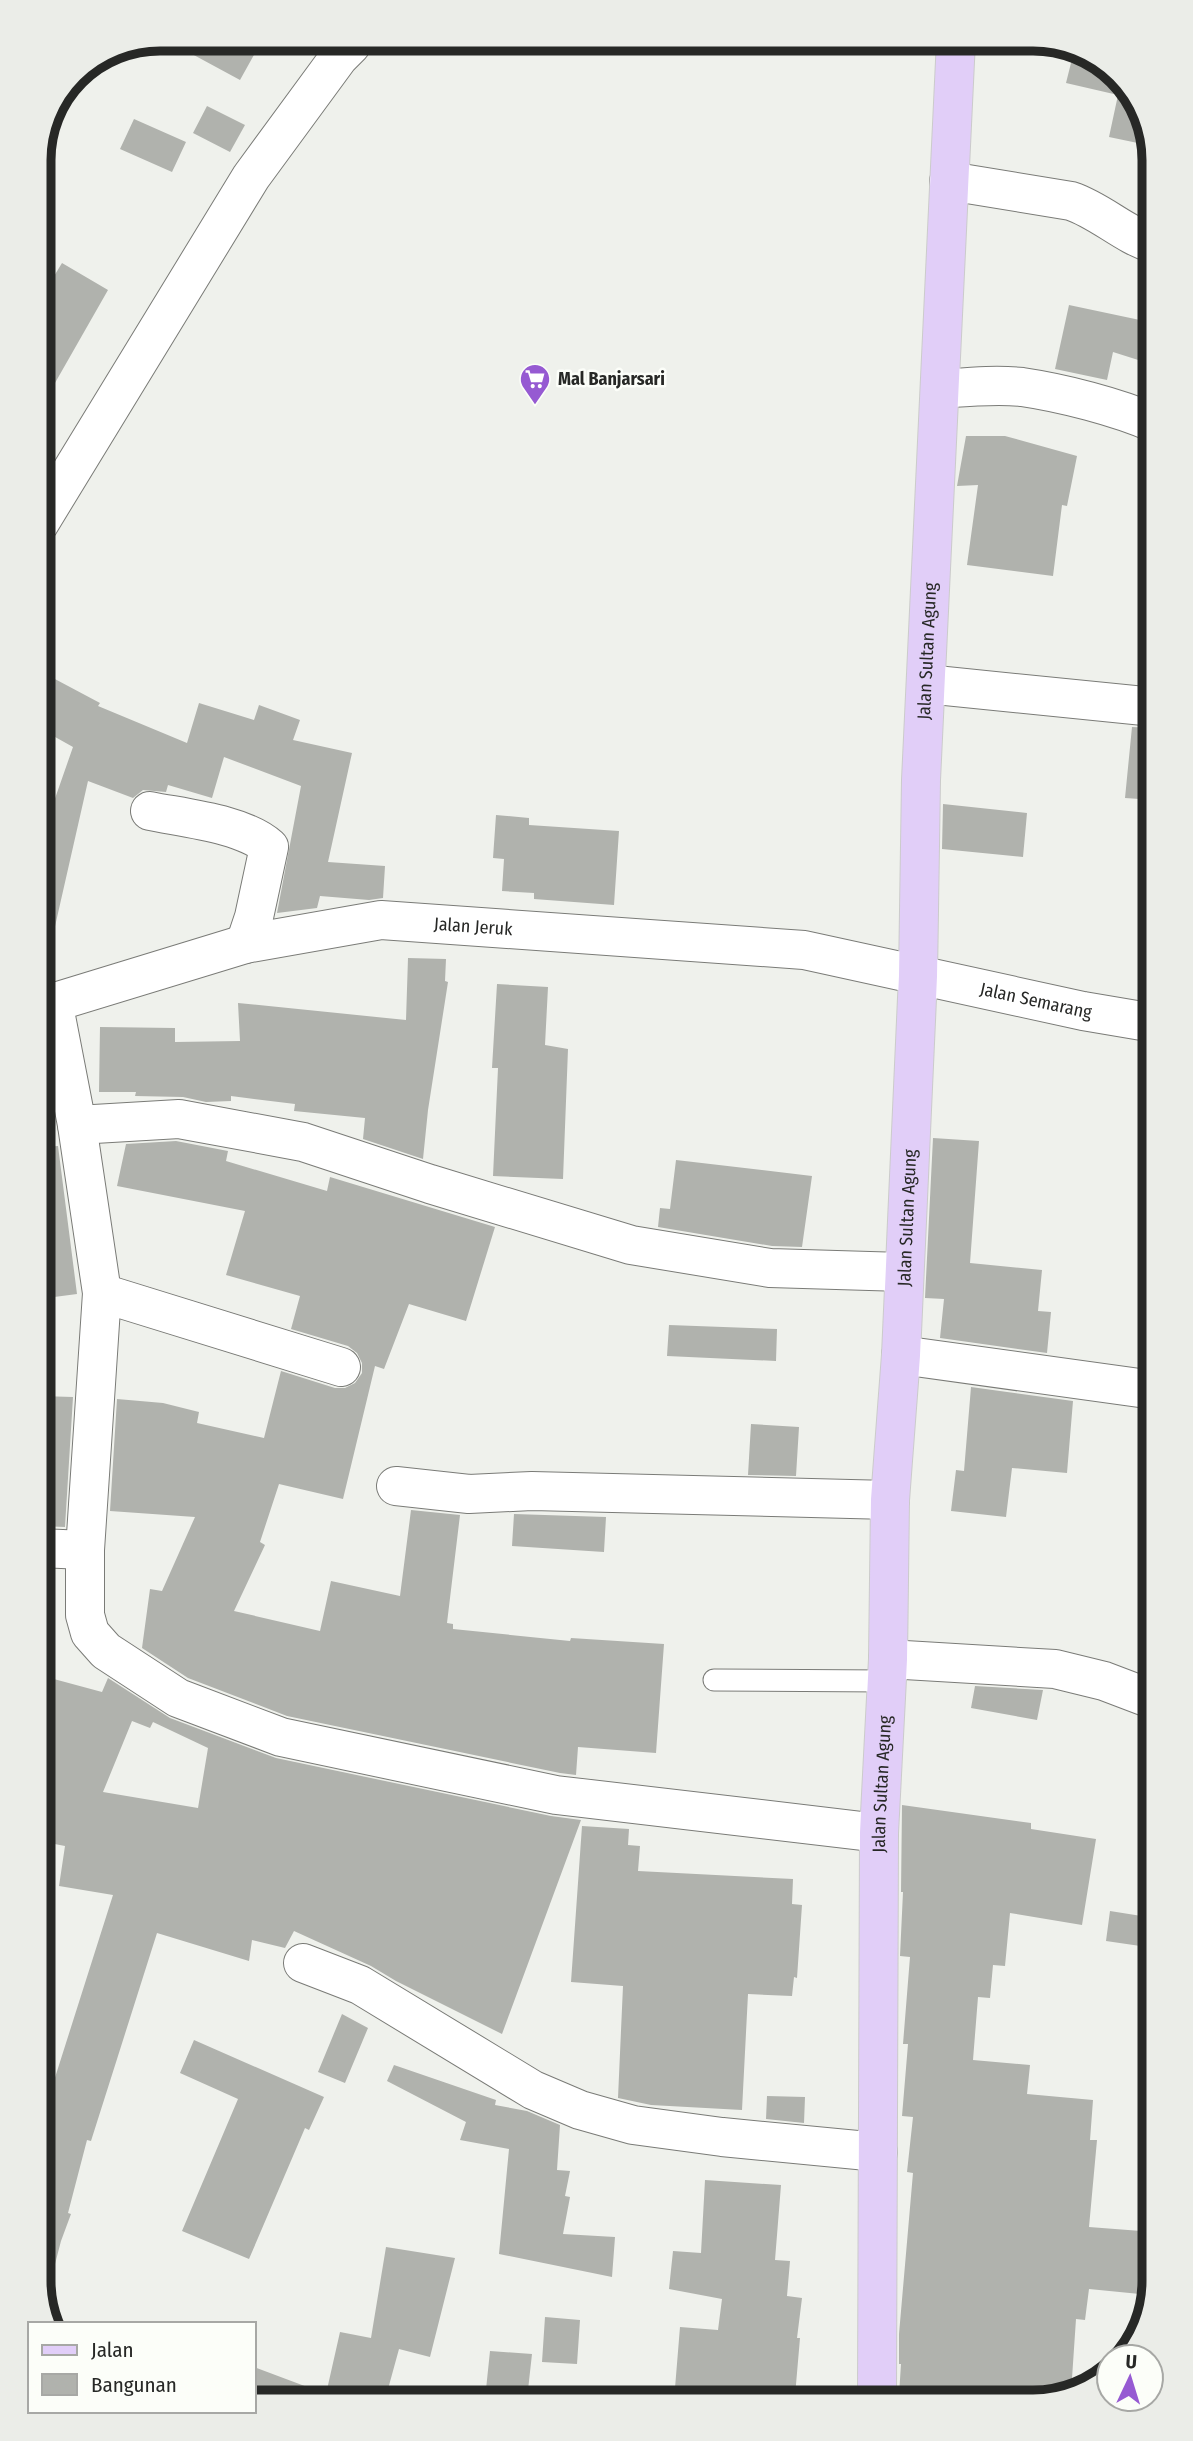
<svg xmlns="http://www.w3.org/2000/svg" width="1193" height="2441" viewBox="0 0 1193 2441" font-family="'Fira Sans Condensed',sans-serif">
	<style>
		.building { fill: #b0b2ad; fill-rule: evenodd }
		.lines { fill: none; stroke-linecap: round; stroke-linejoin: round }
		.lane-casing { stroke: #7a7b77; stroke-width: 23 }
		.street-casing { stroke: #7a7b77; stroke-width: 40 }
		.primary-casing { stroke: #cbcbcb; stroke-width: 40 }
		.lane { stroke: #fff; stroke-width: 21 }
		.street { stroke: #fff; stroke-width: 38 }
		.primary { stroke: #e1cef8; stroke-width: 38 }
		.labels { text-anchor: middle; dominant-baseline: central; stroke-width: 5; stroke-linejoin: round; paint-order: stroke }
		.poi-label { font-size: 18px; font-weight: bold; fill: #272826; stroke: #fcfef9; text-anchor: start }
		.street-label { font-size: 18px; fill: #272826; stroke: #fcfef9 }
		.rim { fill: none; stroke: #272826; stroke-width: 9 }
	</style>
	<rect width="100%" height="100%" fill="#eff1ec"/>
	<!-- building -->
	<path class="building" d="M259 46 240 80 179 47H228Z
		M1074 51 1107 63 1145 114 1152 146 1109 137 1118 95 1066 83Z
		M207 106 245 125 230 152 193 133Z
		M134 119 186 142 172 172 120 149Z
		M62 263 108 290 39 411V301Z
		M1069 305 1154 323V365L1113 352 1107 380 1055 369Z
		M966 436H1005L1077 456 1067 506 1062 505 1053 576 967 565 978 485 957 486Z
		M53 678 100 703 98 706 187 743 199 703 254 720 259 705 300 720 293 740 352 753 328 862 385 866 383 898 369 900 320 896 317 908 277 913 301 786 224 757 212 798 168 785 166 792 143 790 133 798 88 781 51 944 39 942V829L44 830 73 747 39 728V704Z
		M1132 727 1154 728V800L1125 798Z
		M943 804 1027 813 1023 857 942 849Z
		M496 815 529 818V825L619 831 614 905 534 899V893L502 891 504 859 493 858Z
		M408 958 446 959 445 981 448 982 428 1110 423 1159 363 1139 365 1118 294 1111 295 1104 231 1096V1101L206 1102 183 1097 135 1096 136 1092H99L100 1027 175 1028V1042L240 1041 238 1003 406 1020Z
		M497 984 548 987 545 1045 568 1049 563 1179 493 1176 498 1068H492Z
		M933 1138 979 1141 970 1263 1042 1270 1038 1311 1051 1312 1047 1353 940 1338 944 1299 925 1298Z
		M176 1141 228 1151 226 1161 327 1191 330 1177 495 1227 466 1321 409 1304 384 1369 375 1366 343 1499 279 1484 260 1542 265 1545 234 1611 320 1631 331 1581 400 1596 411 1510 460 1515 447 1623 453 1624V1629L570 1641 571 1638 664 1644 656 1753 578 1747 576 1775 560 1773 287 1716 188 1678 142 1648 150 1589 162 1591 195 1517 110 1511 117 1399 163 1403 199 1412 197 1423 264 1438 281 1371 335 1388H345L355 1383 362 1373V1363L357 1353 348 1346 291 1329 300 1296 226 1275 245 1211 117 1186 126 1144Z
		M58 1146 77 1294 39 1299V1147Z
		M676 1160 812 1176 802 1247 772 1246 658 1227 660 1208 670 1209Z
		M669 1325 777 1329 776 1361 667 1356Z
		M971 1387 1073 1401 1067 1473 1012 1468 1006 1517 951 1511 956 1470 964 1471Z
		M40 1396 73 1397 65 1527 39 1526Z
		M751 1424 799 1427 796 1476 748 1475Z
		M514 1514 606 1517 604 1552 512 1546Z
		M39 1675 102 1692 108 1678 170 1718 276 1758 551 1816 581 1820 502 2034 396 1981 371 1966 294 1931 285 1948 252 1940 249 1961 157 1933 91 2141 87 2140 68 2213 71 2214 61 2241 49 2287H44L42 2292 38 2281 39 2128 113 1895 59 1886 65 1846 39 1841ZM132 1721 150 1728 153 1722 208 1748 198 1808 103 1792Z
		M975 1686 1043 1690 1037 1720 971 1708Z
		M902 1805 1031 1823V1829L1096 1839 1082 1925 1010 1913 1005 1966 993 1965 990 1998 978 1997 973 2060 1030 2065 1027 2094 1093 2100 1090 2140H1097L1089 2227 1154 2232V2281L1150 2295 1089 2289 1085 2320 1076 2319 1071 2393 899 2395 901 2364H899V2334L913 2173 907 2172 913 2117 902 2116 908 2044H903L910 1957 900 1956 903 1892H901Z
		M582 1826 629 1829 628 1845 640 1846 638 1871 793 1879 792 1904 802 1905 797 1978 794 1977 792 1996 748 1994 742 2110 651 2105 618 2098 623 1986 571 1982Z
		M1110 1911 1154 1918V1948L1106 1941Z
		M342 2014 368 2028 345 2083 318 2072Z
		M194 2040 324 2097 309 2130 305 2128 249 2259 182 2231 238 2099 180 2073Z
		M394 2065 496 2100 495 2105 527 2111 560 2125 557 2170 570 2171 565 2196 570 2197 563 2234 615 2237 612 2277 499 2254 509 2149 460 2140 466 2122 387 2081Z
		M767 2096 805 2097 804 2123 766 2119Z
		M705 2180 781 2185 775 2260 790 2261 787 2296 802 2298 797 2338H800L795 2396 704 2397 705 2391 675 2388 680 2327 718 2330 722 2299 669 2289 673 2251 701 2253Z
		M386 2247 455 2258 430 2357 399 2349 385 2400 254 2401V2367L326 2394 340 2332 371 2338Z
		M545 2317 580 2320 577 2364 542 2362Z
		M490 2351 532 2354 527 2399H485Z"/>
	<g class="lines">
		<!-- lane casing -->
		<g class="lane-casing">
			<path id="lane" d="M714 1680 887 1681"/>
		</g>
		<!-- street casing -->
		<g class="street-casing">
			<g id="street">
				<path d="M949 181 1071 201C1101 211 1124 235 1154 244"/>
				<path d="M940 389C967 387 995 384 1022 387 1063 393 1117 407 1154 423"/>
				<path d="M39 524 251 177 339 57 351 45"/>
				<path d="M926 684 1154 707"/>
				<path d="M150 811C184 818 244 824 269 847L254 917 245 944"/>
				<path d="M53 1001 77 1125 102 1293 85 1550V1615L90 1633 106 1651 178 1698 281 1737 556 1795 879 1833"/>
				<path id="s1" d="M39 1007 245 944 381 920 804 950 1083 1011 1154 1023"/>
				<path d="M77 1125 179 1119 303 1142 430 1184 631 1245 770 1268 903 1272"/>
				<path d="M102 1293 341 1367"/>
				<path d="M901 1355 1154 1390"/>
				<path d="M396 1486 469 1494 532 1491 890 1500"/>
				<path d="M39 1548 85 1550"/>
				<path d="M888 1659 1055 1669 1104 1681 1154 1700"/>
				<path d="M303 1963 360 1985 533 2090 580 2110 633 2125 722 2137 878 2152"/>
			</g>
		</g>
		<!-- primary casing -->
		<g class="primary-casing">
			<g id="primary">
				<path id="s2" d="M877 2395 879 1833 888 1659 890 1500 901 1355 918 976 921 780 956 40"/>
			</g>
		</g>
		<!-- lane -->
		<use href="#lane" class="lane"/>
		<!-- street -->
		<use href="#street" class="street"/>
		<!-- primary -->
		<use href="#primary" class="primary"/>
	</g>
	<!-- icons -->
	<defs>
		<g id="supermarket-pin" transform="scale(1.575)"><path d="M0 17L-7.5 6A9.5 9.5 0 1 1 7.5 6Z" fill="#965ad2" stroke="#fcfef9"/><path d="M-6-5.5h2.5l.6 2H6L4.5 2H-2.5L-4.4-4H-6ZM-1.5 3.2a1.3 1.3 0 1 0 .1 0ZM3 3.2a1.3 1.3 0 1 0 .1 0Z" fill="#fff"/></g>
	</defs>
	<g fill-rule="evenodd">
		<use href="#supermarket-pin" x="535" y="379"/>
	</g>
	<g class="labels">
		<!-- poi labels -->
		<g class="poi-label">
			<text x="558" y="379">Mal Banjarsari</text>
		</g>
		<!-- street labels -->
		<g class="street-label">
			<text stroke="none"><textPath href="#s2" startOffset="1745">Jalan Sultan Agung</textPath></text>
			<text stroke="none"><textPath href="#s1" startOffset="446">Jalan Jeruk</textPath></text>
			<text stroke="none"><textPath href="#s1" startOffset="1015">Jalan Semarang</textPath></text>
			<text stroke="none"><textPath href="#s2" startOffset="1178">Jalan Sultan Agung</textPath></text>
			<text stroke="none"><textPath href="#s2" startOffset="611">Jalan Sultan Agung</textPath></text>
		</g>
	</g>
	<!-- crop -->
	<path d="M0 0H1193V2441H0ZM160 51H1033A109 109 0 0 1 1142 160V2281A109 109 0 0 1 1033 2390H160A109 109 0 0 1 51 2281V160A109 109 0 0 1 160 51Z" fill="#ebede8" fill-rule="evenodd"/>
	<path class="rim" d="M160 51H1033A109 109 0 0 1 1142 160V2281A109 109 0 0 1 1033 2390H160A109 109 0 0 1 51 2281V160A109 109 0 0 1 160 51Z"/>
	<!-- legend -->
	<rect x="28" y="2322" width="228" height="91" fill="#fcfef9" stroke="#a7a8a5" stroke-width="2"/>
	<rect x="42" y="2345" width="35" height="10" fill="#e1cef8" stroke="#a7a8a5" stroke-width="2"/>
	<text x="91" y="2357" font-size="21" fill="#272826">Jalan</text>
	<rect x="42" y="2374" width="35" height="21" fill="#b0b2ad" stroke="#a7a8a5" stroke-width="2"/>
	<text x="91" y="2392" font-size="21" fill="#272826">Bangunan</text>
	<!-- north arrow -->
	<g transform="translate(1130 2378) rotate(4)"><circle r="33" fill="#fcfef9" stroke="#a7a8a5" stroke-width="2"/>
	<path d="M0-5L12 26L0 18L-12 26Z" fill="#965ad2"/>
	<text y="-10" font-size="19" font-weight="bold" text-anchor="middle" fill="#272826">U</text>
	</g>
</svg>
